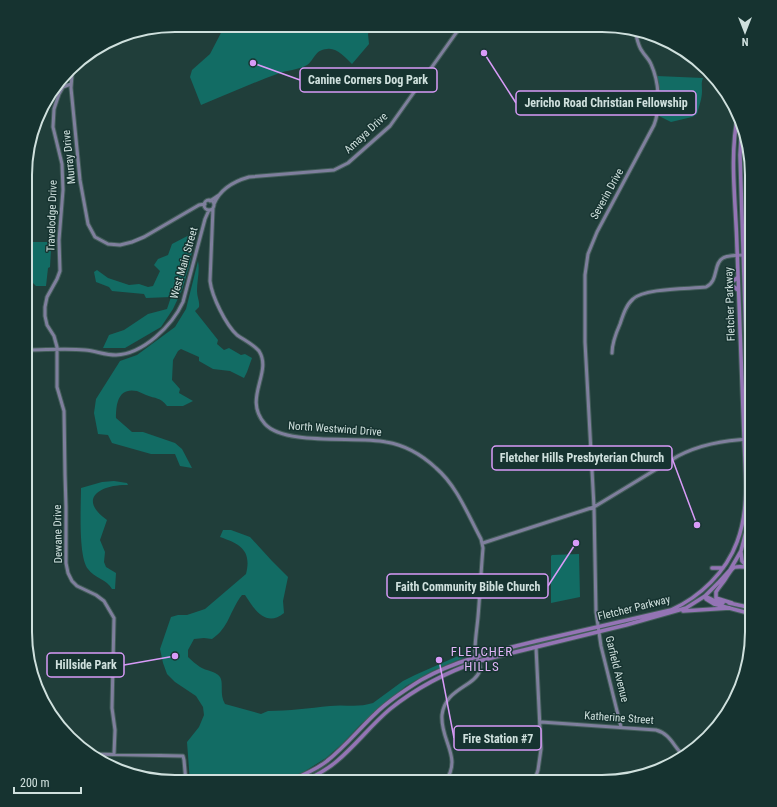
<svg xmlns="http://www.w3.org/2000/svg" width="777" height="807" viewBox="0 0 777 807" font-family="'Roboto Condensed',sans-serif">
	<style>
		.green { fill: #126c64 }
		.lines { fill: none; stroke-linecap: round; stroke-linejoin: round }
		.secondary-casing { stroke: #425d59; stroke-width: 5 }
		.primary-casing { stroke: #425d59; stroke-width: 5.5 }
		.secondary { stroke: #7f7f9d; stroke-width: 3 }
		.primary { stroke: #9474b5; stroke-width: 3.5 }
		.labels { text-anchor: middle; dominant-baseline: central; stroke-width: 3; stroke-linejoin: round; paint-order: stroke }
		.street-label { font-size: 11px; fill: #cfe0dd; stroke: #163330 }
		.quarter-label { font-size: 13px; letter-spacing: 1px; fill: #dfb5f6; stroke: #163330 }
		.rim { fill: none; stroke: #cfe0dd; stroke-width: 2 }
		.leader { fill: none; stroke: #d89bf8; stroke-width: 1.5 }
		.callout-dot { fill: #d89bf8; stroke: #163330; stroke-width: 1.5 }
		.callout { fill: #163330; stroke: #d89bf8; stroke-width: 1.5 }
		.callout-label { font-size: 12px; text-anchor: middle; font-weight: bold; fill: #cfe0dd }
	</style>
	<rect width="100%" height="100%" fill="#203e3a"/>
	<!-- green -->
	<path class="green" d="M249 25 371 26 368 34 369 44 352 64C346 58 336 47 327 49 314 50 314 61 307 65 298 70 287 70 277 74 252 83 226 95 201 105L190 77 192 70 210 54 223 29H247Z
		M657 76 703 78C701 83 702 86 702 91 702 99 699 106 697 114L692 117 671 122 659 116 660 101Z
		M195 232 190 263 182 290 173 309 161 327 125 348H103L109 335 124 330 148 314 167 309 171 297 146 298 144 294 112 291 109 287 96 282 94 272 97 270 108 278 129 285 139 284 148 287 153 286 160 271 154 265 158 259 168 255 172 244Z
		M27 242H47L51 250 50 267 48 268 46 286H36L27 277Z
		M198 261C200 271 197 280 197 291 197 297 200 302 199 307L195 311 218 340 217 344 224 350 229 348 241 355 245 354 252 358 247 372 244 378 230 371 213 369 199 361V357L181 349 178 351 173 360 172 380 180 389 179 393 193 401 183 406H167C160 397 156 399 146 395 143 394 140 392 137 391 118 387 116 404 116 418L132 432H143L175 443 182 449 192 468 180 466 175 454H151L112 443 108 435 98 434 94 413 96 399 120 361 137 355 175 327 186 309Z
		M114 481 127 483 128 485C102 484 76 498 107 520L100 540 105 552 104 562 106 567 116 573 115 589H112C107 579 94 578 88 569 78 557 81 505 81 488L102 482Z
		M223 530H231L250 537 272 561 288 577 283 601 284 613C266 628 254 609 245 595H242C230 610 229 628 212 639L204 638 194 639 188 650V657C192 661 196 664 200 667 206 671 216 671 220 677 224 683 219 694 225 704L261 714 268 711C289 711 309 708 330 706 345 704 357 708 373 703L403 681 415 675 467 652 470 653V655L432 671 406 686 361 724 342 744 326 758 302 773 274 782H190L187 742 199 727 204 715 203 707 196 696 175 682 167 674 163 663 160 649 171 617 178 615H187L205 609 246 574C252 550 240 544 220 537Z
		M579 554 580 597 551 603V556L552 555Z"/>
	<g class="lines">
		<!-- secondary casing -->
		<g class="secondary-casing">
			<path id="secondary" d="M80 60 72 75 71 88 80 180 88 224 95 237 108 244 120 245 132 242 144 237 199 205 205 204
				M71 84 63 87 59 94 54 109 53 127 62 164 63 190 59 240 60 271 57 279 47 297 45 307V316L47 325 54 336 57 347V387L64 411 65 474 66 507V563L68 573 72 581 77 586 96 595 104 601 114 618 112 708 115 730 114 754
				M204 205a5 5 0 1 1 10 0a5 5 0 1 1-10 0Z
				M210 201 219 195
				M214 204C220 189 235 181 249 177L334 170 348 163 390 126 461 26
				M213 208 210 281C212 297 226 325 237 335 244 340 253 344 259 351 273 373 242 398 265 424 285 446 356 436 386 442 405 445 422 455 436 468 457 486 468 515 481 539L483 548C481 571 480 594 478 617 477 628 475 640 475 650 475 657 482 664 480 670 475 687 445 688 442 715 440 741 463 757 445 782
				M27 350C46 350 66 348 85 350 96 351 105 355 116 355 143 354 172 326 183 302L205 219 209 210
				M612 353C612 343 616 333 620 324 623 315 626 305 633 299 644 288 689 289 706 287 719 281 713 263 723 258 730 254 743 255 752 255
				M483 543 594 507 678 456C701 444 725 440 750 439
				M541 722 656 730C671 734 674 748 685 757
				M621 727 601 646 596 612 594 507 585 342V275L588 254 597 232 654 125C661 107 659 82 651 64 649 59 645 56 642 51 638 46 637 38 635 31
				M91 754 183 756 184 760 186 782
				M534 782 538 770 541 749 536 647"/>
		</g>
		<!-- primary casing -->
		<g class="primary-casing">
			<path id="primary" d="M738 277 730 284 738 290
				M748 346 749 340 752 337
				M741 552 742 561 747 567
				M712 568H723
				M705 596 717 602 723 603
				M705 596 706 599 714 604 752 614
				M729 603 752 608
				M732 603 716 598V592C719 587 723 583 726 578 734 566 732 566 747 567
				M683 611 730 608
				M287 782C301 776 316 770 327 761 345 747 359 729 375 714 388 701 405 690 421 680 458 659 500 650 541 640 585 630 628 620 671 610 700 597 726 572 737 542 750 508 745 473 744 437 742 374 739 310 737 247 736 203 729 157 738 114
				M303 782C315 776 327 770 337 761 356 745 371 725 390 709 416 688 447 672 479 661L626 625 686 608 705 596 719 582 730 570 741 551 747 528 751 495 740 155 742 123"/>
		</g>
		<!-- secondary -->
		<use href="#secondary" class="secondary"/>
		<!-- primary -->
		<use href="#primary" class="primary"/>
	</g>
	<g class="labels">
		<!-- street labels -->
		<g class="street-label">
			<text transform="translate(366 133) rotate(-43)">Amaya Drive</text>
			<text transform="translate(69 157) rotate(-96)">Murray Drive</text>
			<text transform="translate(607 194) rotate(-61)">Severin Drive</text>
			<text transform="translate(52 216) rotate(-88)">Travelodge Drive</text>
			<text transform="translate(184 263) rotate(-74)">West Main Street</text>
			<text transform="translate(730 304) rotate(-92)">Fletcher Parkway</text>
			<text transform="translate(335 429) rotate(4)">North Westwind Drive</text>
			<text transform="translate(58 534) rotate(-91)">Dewane Drive</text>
			<text transform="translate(634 608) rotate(-14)">Fletcher Parkway</text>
			<text transform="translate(617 669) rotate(76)">Garfield Avenue</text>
			<text transform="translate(619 718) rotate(4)">Katherine Street</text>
		</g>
		<!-- quarter labels -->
		<g class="quarter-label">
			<text x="482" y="651">FLETCHER<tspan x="482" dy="15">HILLS</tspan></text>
		</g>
	</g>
	<!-- crop -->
	<path d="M0 0H777V807H0ZM175 32H602A143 143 0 0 1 745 175V632A143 143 0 0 1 602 775H175A143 143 0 0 1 32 632V175A143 143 0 0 1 175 32Z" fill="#163330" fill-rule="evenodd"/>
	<path class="rim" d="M175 32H602A143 143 0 0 1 745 175V632A143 143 0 0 1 602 775H175A143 143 0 0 1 32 632V175A143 143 0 0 1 175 32Z"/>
	<!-- callouts -->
	<path class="leader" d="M253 63L300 80M484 53L516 103M697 525L672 458M576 543L548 586M175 656L124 665M439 660L454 738"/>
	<g class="callout-dot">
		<circle cx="253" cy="63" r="4"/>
		<circle cx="484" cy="53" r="4"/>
		<circle cx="697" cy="525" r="4"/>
		<circle cx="576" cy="543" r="4"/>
		<circle cx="175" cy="656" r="4"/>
		<circle cx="439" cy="660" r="4"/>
	</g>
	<g class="callout">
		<rect x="300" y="68" width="137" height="24" rx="4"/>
		<rect x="516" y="91" width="180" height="24" rx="4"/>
		<rect x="492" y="446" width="180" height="24" rx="4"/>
		<rect x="387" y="574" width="161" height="24" rx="4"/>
		<rect x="47" y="653" width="77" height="24" rx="4"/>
		<rect x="454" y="726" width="87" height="24" rx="4"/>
	</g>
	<g class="callout-label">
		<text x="368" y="84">Canine Corners Dog Park</text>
		<text x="606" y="107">Jericho Road Christian Fellowship</text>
		<text x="582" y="462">Fletcher Hills Presbyterian Church</text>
		<text x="468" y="591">Faith Community Bible Church</text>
		<text x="86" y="669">Hillside Park</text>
		<text x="498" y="743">Fire Station #7</text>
	</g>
	<!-- north arrow -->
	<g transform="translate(745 32) rotate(180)" stroke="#163330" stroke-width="3" paint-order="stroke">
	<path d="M0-3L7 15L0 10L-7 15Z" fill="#cfe0dd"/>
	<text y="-6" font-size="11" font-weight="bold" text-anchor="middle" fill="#cfe0dd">N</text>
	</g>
	<!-- scale -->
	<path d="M14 787v6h67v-6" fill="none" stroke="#cfe0dd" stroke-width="2"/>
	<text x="20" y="787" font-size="12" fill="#cfe0dd" stroke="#163330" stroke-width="3" paint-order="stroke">200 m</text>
</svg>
